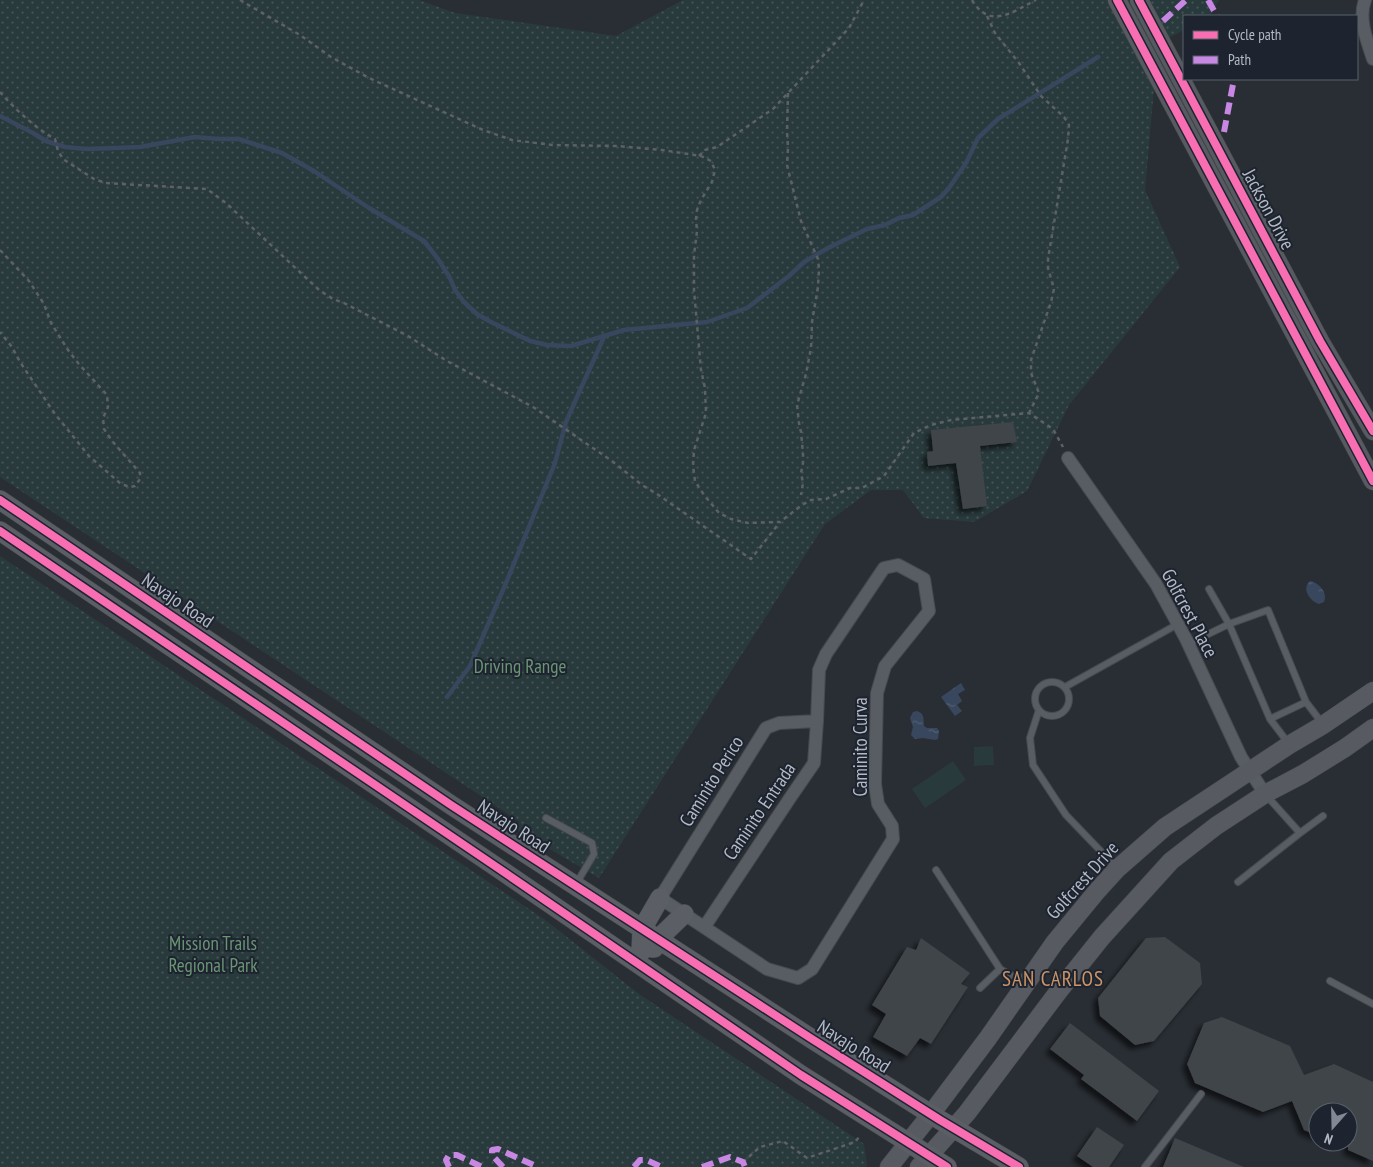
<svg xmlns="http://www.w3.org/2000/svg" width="1373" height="1167" viewBox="0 0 1373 1167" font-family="'PT Sans Narrow',sans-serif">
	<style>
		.grass { fill: url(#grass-dots) }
		.garden { fill: #293a3c }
		.water { fill: url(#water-ripples) }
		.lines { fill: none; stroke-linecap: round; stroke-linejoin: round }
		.stream { stroke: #38475d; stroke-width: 4.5 }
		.building { fill: #404449; filter: url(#shadow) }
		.lane-casing { stroke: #474a4f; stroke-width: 8 }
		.street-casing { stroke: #474a4f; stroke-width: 14 }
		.secondary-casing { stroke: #474a4f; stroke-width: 19 }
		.primary-casing { stroke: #474a51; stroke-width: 20 }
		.path { stroke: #5c6167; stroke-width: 2.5; stroke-dasharray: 4 4; stroke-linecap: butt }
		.lane { stroke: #585c63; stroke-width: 6 }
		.street { stroke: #585c63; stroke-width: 12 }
		.secondary { stroke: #575b61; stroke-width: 18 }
		.primary { stroke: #5b5f65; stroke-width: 19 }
		.quiet { stroke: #c787e3; stroke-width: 6; stroke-dasharray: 12 6; stroke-linecap: butt }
		.cycleway-casing { stroke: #1d242f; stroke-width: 11 }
		.cycleway { stroke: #f96db3; stroke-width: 8 }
		.labels { text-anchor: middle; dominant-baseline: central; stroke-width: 4; stroke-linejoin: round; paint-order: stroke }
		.street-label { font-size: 19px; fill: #b3bac6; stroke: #1d242f }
		.park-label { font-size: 19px; fill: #6b9575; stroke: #1d242f }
		.quarter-label { font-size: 21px; letter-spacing: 1px; fill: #cc9467; stroke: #1d242f }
	</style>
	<defs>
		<pattern id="grass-dots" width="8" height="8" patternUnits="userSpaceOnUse" patternTransform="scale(1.25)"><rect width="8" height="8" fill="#293a3c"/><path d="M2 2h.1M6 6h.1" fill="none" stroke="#465457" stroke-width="1.8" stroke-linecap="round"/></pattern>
		<pattern id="water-ripples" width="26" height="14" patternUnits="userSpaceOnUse" patternTransform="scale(1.25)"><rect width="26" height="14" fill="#38475d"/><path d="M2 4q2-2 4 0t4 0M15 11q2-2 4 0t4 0" fill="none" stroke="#525f73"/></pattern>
		<filter id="shadow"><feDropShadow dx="-4.5" dy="4.5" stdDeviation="2.5" flood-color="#0009"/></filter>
	</defs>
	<rect width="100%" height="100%" fill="#292e34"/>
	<!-- grass -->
	<path class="grass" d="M0 0H419L455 13 616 36 683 0H1219L1210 16H1184V30L1158 43 1145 190 1180 267 1069 405 1027 491 974 522 924 518 903 490H871L825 524 599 878 514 828 520 822 0 477Z
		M0 556 544 919 639 994 864 1144 867 1165 866 1167H0Z"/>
	<!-- garden -->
	<path class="garden" d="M993 746 994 765 974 766V747Z
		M953 761 966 780 925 808 912 789Z"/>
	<!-- water -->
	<path class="water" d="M1310 581C1319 583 1328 592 1324 602L1319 604C1310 601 1301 589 1310 581Z
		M961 683 965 690 958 694 962 701 957 705 962 711 955 716 941 697Z
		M917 711C925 714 923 718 924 726L927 728H937L939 731 938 739 935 740 923 738 915 739 911 735 913 727 910 718 913 712Z"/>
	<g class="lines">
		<!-- stream -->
		<path class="stream" d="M0 116 33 133 46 141 65 147 87 149 140 147 195 137 218 139H239L282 153 314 171 369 208 424 241 438 259 450 278 455 290 464 302 477 314 489 321 530 341 547 345 571 346 624 330 707 322 747 308 789 276 804 262 828 248 867 229 885 225 899 218 913 215 941 197 949 188 966 163 978 138 998 119 1098 57
			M447 697 470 666 506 583 555 463 566 422 581 388 604 337"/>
	</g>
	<!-- building -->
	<path class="building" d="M1013 422 1017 442 980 446 987 506 963 509 956 463 928 466 927 452 933 451 931 430Z
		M1165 937 1200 963 1202 984 1154 1041 1135 1045 1100 1016 1098 998 1146 938Z
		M921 938 970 973 961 984 968 987 931 1044 920 1038 907 1056 873 1037 886 1014 872 1005 907 947 916 950Z
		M1222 1017 1290 1046 1304 1075 1334 1064 1373 1082V1161L1348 1150V1112H1318V1136L1304 1130 1292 1101 1263 1112 1195 1083 1187 1064 1204 1023Z
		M1070 1023 1159 1091 1137 1121 1081 1079 1084 1075 1050 1049Z
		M1097 1127 1124 1145 1109 1167H1093L1077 1156Z
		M1175 1138 1244 1167H1163Z"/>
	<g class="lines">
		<!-- lane casing -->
		<g class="lane-casing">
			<path id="lane" d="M1268 610 1306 702 1270 719 1229 624Z
				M1188 644 1229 624 1209 589
				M1035 699a17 17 0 1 1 34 0a17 17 0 1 1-34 0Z
				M1065 687 1178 624
				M1306 702 1322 723
				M1039 710 1030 738 1033 765 1066 815 1116 867
				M1270 719 1289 744
				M1266 795 1300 833 1323 816
				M546 818 592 843 594 854 576 884
				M936 870 1000 969 1024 983
				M1238 882 1300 833
				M1330 981 1373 1004
				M980 988 1000 969
				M1145 1167 1201 1094"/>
		</g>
		<!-- street casing -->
		<g class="street-casing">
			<path id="street" d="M1365 0C1358 19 1367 41 1373 59
				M1068 458 1156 584 1186 639 1241 757 1265 794
				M705 926 790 798 814 763 817 721 819 670 826 654 884 568 898 565 924 579 929 611 885 666 877 693 875 784 878 804 892 826 893 839 812 969 798 978 767 969 660 898 766 728 779 723 817 721"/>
		</g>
		<!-- secondary casing -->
		<g class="secondary-casing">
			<path id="secondary" d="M1117 0 1373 481
				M1139 0 1320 341 1373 431
				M889 1167 931 1114 988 1038 1055 942 1097 891 1117 869 1165 827 1289 745 1323 725 1373 691
				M919 1167 967 1113 1058 992 1102 937 1171 861 1216 826 1265 794 1303 774 1345 748 1373 728"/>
		</g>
		<!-- primary casing -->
		<g class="primary-casing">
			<path id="primary" d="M0 500 451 805 812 1039 940 1120 1019 1167
				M0 531 498 868 801 1075 947 1167
				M652 948H654L658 939 684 914
				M641 952 642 929 660 898"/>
		</g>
		<!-- path -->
		<path class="path" d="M240 0 300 35 331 57 369 78 483 130 512 140 552 145 617 146 662 150 701 156 711 161 715 170 712 182 701 200 697 210 696 219 697 231 694 255V290L701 370 705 388 706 413 694 450 693 466 695 481 704 495 719 513 731 519 748 523 780 522 802 505 811 500 826 499 850 488H862L884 476 914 433 931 425 951 420 1029 413 1053 429 1063 447
			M972 0C990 30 1012 12 1036 0
			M987 16 995 33 1019 63 1041 96 1064 117 1069 125 1068 139 1048 259V268L1054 289 1051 302 1031 360V373L1039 393 1029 413
			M0 92C15 109 35 128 55 139L58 151 63 159 94 179 106 183 207 189 226 203 319 290 333 299 344 303 408 336 447 361 533 407 612 461 642 485 657 494 751 559 780 522
			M788 93 787 131 788 148 787 165 801 221 818 259 819 269 818 287 812 322 811 348 806 374 797 405 799 423 801 432 803 454V463L801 473 803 483 801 495
			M699 156 705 150 717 147 773 109 849 28 864 0
			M0 250 29 281 44 304 51 323 68 350 78 363 107 395 108 407 103 418 104 429 113 442 140 473V479L135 486 130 487 121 484 89 456 55 414 20 362 12 347 0 332
			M743 1162 760 1147 783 1141 807 1158 855 1142 859 1137"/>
		<!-- lane -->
		<use href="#lane" class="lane"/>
		<!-- street -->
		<use href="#street" class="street"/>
		<!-- secondary -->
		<use href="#secondary" class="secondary"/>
		<!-- primary -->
		<use href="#primary" class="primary"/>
		<!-- quiet -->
		<path class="quiet" d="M1208 0 1217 16
			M1163 21 1186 0
			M1224 132 1234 79
			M449 1167 446 1160 449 1155H457L482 1167
			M503 1167 492 1155V1150L498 1149 538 1167
			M634 1167 640 1160H646L662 1167
			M702 1167 730 1157 743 1162 745 1167"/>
		<!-- cycleway casing -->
		<g class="cycleway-casing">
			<path id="cycleway" d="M1117 0 1373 481
				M1139 0 1320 341 1373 431
				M0 500 451 805 812 1039 940 1120 1019 1167
				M0 531 498 868 801 1075 947 1167"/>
		</g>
		<!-- cycleway -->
		<use href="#cycleway" class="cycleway"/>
	</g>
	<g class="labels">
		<!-- street labels -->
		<g class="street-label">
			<text transform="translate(1269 209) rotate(62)">Jackson Drive</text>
			<text transform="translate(178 600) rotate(34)">Navajo Road</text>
			<text transform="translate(1190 613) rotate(62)">Golfcrest Place</text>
			<text transform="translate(860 747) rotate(-90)">Caminito Curva</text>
			<text transform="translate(711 781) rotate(-58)">Caminito Perico</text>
			<text transform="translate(759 811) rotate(-56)">Caminito Entrada</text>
			<text transform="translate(514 826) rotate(33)">Navajo Road</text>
			<text transform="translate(1082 880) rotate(-48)">Golfcrest Drive</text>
			<text transform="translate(854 1046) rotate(32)">Navajo Road</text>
		</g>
		<!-- park labels -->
		<g class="park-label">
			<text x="520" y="666">Driving Range</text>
			<text x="213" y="943">Mission Trails<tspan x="213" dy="22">Regional Park</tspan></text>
		</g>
		<!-- quarter labels -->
		<g class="quarter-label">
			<text x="1053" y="978">SAN CARLOS</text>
		</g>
	</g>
	<!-- legend -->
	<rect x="1183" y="15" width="175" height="65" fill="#1d242f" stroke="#59606b"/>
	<rect x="1193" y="31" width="25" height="8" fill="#f96db3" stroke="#59606b"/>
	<text x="1228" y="40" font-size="15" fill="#b3bac6">Cycle path</text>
	<rect x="1193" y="56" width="25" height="8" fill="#c787e3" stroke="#59606b"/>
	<text x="1228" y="65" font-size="15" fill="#b3bac6">Path</text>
	<!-- north arrow -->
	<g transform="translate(1333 1127) rotate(200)"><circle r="24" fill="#1d242f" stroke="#59606b"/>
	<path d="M0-4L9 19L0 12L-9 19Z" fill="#838993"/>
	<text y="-8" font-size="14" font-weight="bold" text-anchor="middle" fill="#b3bac6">N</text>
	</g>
</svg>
